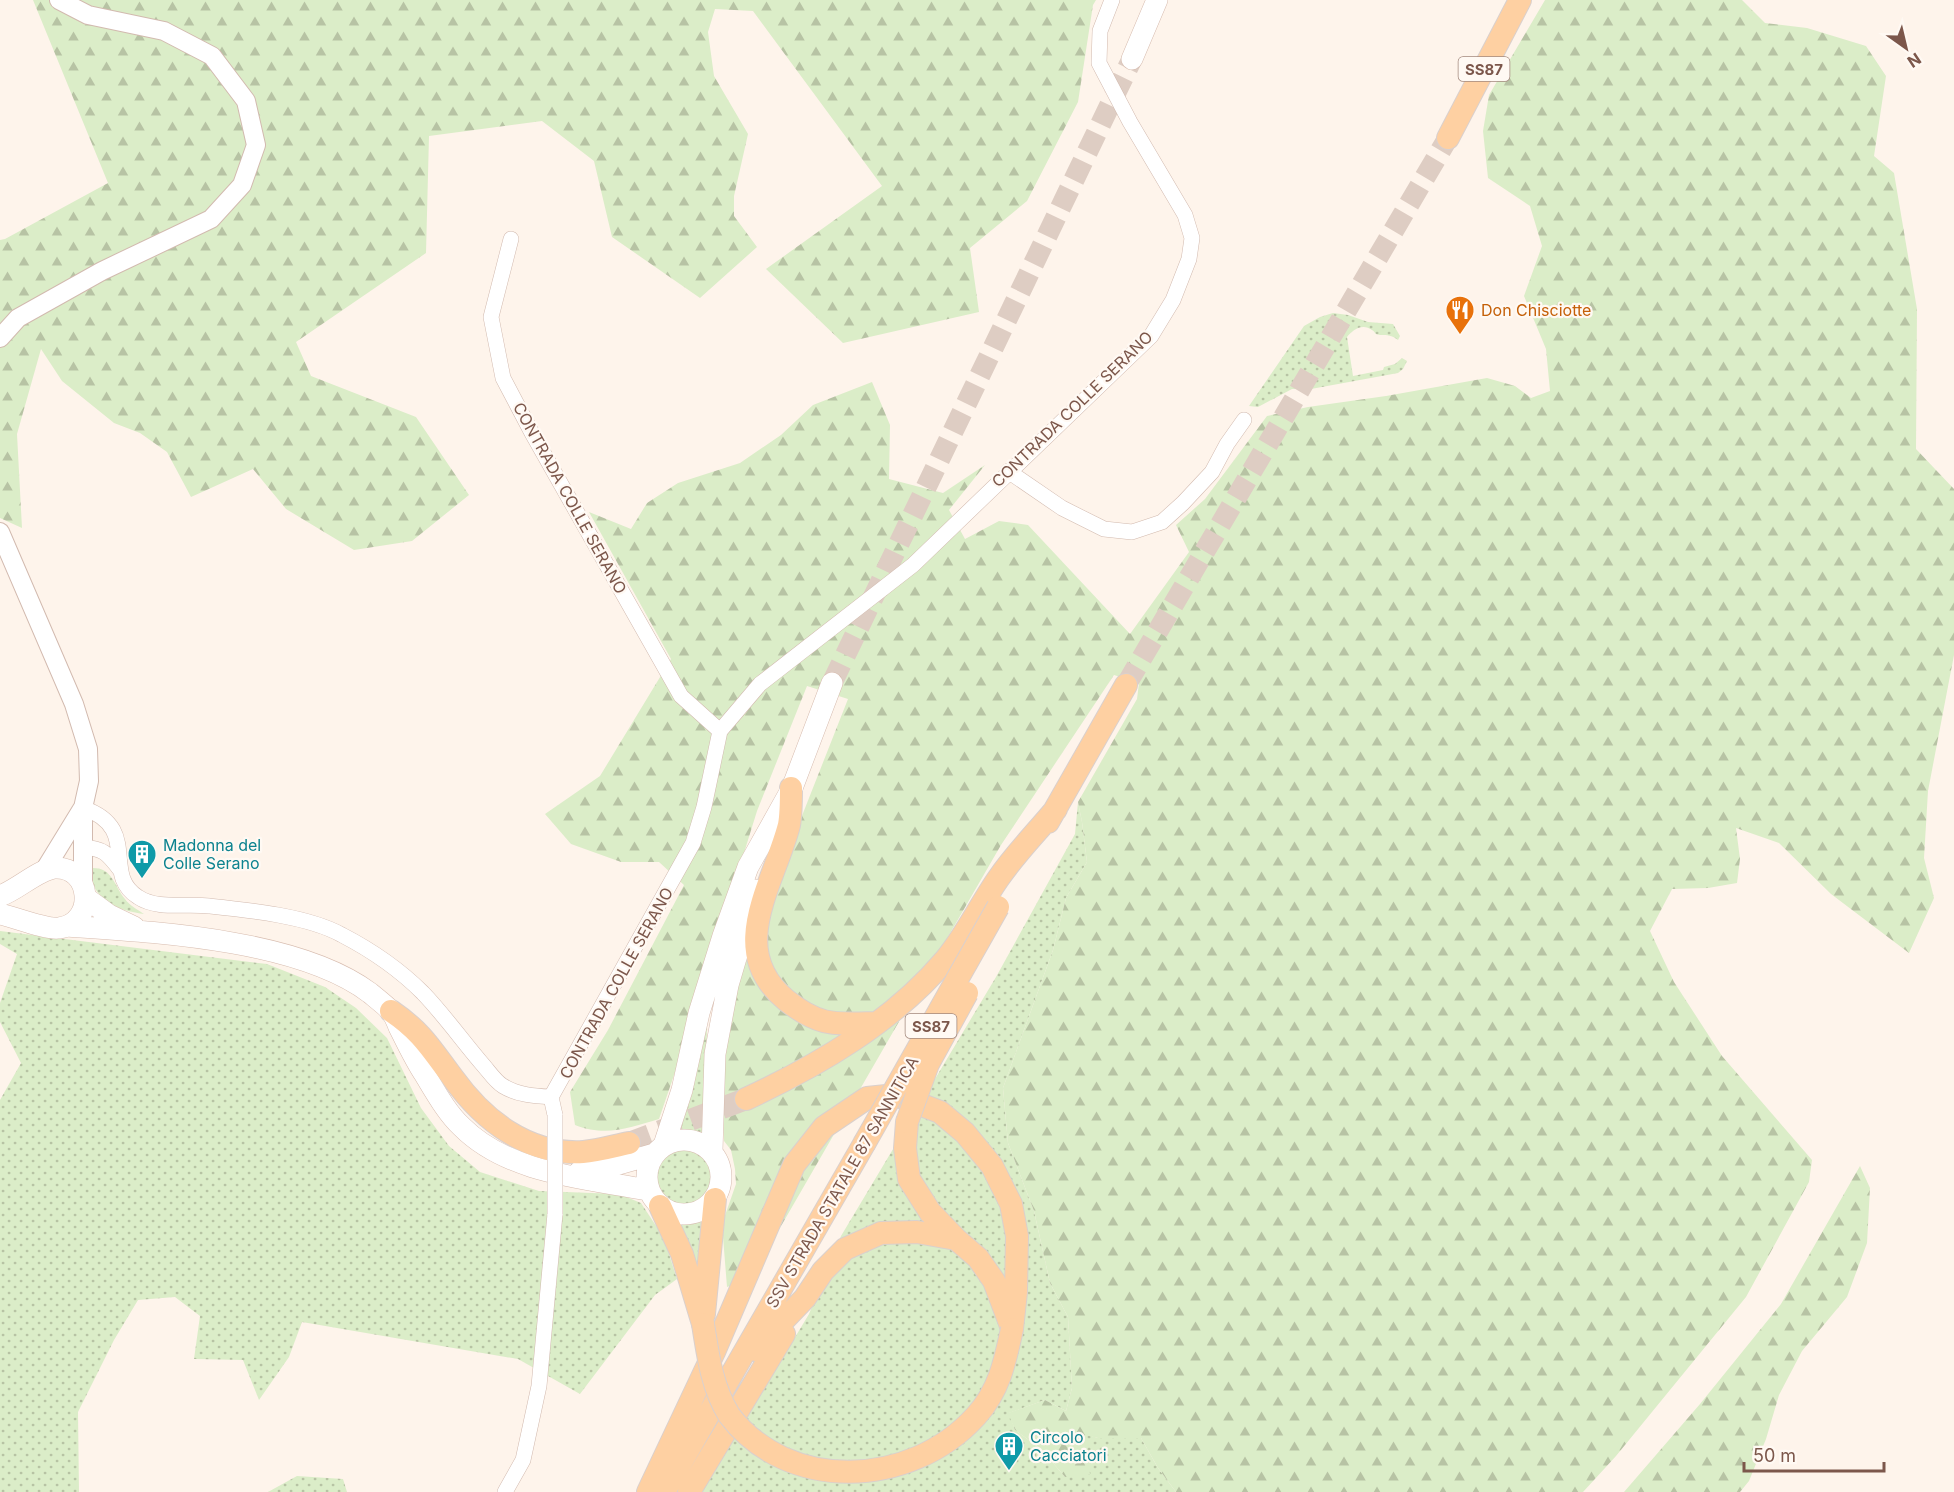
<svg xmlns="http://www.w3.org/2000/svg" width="1954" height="1492" viewBox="0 0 1954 1492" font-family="Inter,sans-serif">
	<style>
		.grass { fill: url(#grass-dots) }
		.forest { fill: url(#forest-firs) }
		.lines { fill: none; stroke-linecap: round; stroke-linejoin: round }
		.secondary-tunnel { stroke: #decdc3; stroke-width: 21; stroke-dasharray: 21 10; stroke-linecap: butt }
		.primary-tunnel { stroke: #decdc3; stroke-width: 22; stroke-dasharray: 22 11; stroke-linecap: butt }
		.minor-casing { stroke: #d2baaf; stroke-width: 16 }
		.tertiary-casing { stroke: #d2baaf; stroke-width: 20 }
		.secondary-casing { stroke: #d7bcaf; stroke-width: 22 }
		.primary-casing { stroke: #dad0cd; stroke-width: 24 }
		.minor { stroke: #fff; stroke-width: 15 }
		.tertiary { stroke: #fff; stroke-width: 18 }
		.secondary { stroke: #fff; stroke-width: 21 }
		.primary { stroke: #fed0a2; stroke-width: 22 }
		.minor-bridge-casing { stroke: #d2baaf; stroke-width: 16; stroke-linecap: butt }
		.primary-bridge-casing { stroke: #dad0cd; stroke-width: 24; stroke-linecap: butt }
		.minor-bridge { stroke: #fff; stroke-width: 15 }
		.primary-bridge { stroke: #fed0a2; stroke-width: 22 }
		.labels { text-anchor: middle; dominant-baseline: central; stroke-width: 4.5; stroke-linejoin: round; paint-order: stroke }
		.shield { fill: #fff9f3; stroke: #a3887d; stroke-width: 1.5 }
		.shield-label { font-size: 15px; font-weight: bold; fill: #7c574b }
		.food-label { font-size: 16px; fill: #c56008; stroke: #fff9f3; text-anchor: start }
		.street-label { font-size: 16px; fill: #7c574b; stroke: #fff9f3 }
		.culture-label { font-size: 16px; fill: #0d838f; stroke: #fff9f3; text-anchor: start }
	</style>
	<defs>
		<pattern id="grass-dots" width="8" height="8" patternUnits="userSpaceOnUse" patternTransform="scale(1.5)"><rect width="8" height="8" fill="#dbedc8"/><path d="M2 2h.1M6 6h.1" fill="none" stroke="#b7c3a4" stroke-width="1.8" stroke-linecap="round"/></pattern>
		<pattern id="forest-firs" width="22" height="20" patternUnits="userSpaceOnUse" patternTransform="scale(1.5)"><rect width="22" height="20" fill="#dbedc8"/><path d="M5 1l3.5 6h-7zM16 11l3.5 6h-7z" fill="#b7c3a4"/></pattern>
	</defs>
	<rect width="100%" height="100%" fill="#fef4eb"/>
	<!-- grass -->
	<path class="grass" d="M1333 313 1348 315 1368 322 1393 324 1400 336 1398 340C1391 335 1388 335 1380 335 1373 334 1377 333 1372 330 1363 323 1353 329 1347 337L1353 376 1383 370 1384 367 1395 364 1402 358 1407 361 1403 369 1398 373 1311 389H1292L1258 407 1249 406 1304 326 1320 317Z
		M1078 802 1082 822 1087 862 1066 898 1053 950 1003 1088 1008 1143 1034 1211 1050 1283 1068 1317 1072 1388 1066 1411 1045 1400 1009 1413 1015 1430 1041 1449 1065 1477 1085 1434 1098 1438H1141L1158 1468 1176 1492H702L809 1314 841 1236 996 977 1075 834Z
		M93 868C113 868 114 886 125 899 130 906 137 909 144 914 116 910 98 902 88 874Z
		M0 931 267 964 325 987 356 1008 387 1038 421 1108 449 1146 480 1172 539 1191 619 1194 641 1203 664 1238 677 1279 655 1295 580 1394 518 1359 302 1322 289 1357 259 1400 243 1360 194 1359 200 1316 175 1297 138 1300 114 1340 78 1412 79 1492H0V1100L21 1063 0 1022V1003L17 954 0 944Z
		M707 1025 705 1139 696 1135H672Z
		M655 1177a28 28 0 1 1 56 0a28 28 0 1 1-56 0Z
		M706 1215 701 1294 673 1220C686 1222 695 1221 706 1215Z
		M297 1476 343 1479 347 1492H268Z"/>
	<!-- forest -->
	<path class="forest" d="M33 0H1096L1093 5 1078 102 1027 201 970 248 979 312 843 343 766 269 882 186 753 11 715 9 708 32 714 76 748 134 734 196V216L757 247 700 298 612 237 594 161 542 121 429 136 426 253 296 342 311 376 416 417 469 495 412 541 354 550 286 509 253 469 191 497 167 452 140 433 114 423 62 381 41 349 17 434 22 528 0 518V240L5 239 108 183Z
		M1545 0H1742L1765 23 1807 28 1866 46 1886 76 1874 156 1894 173 1917 309 1916 449 1954 489V655L1928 791 1924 858 1934 898 1909 953 1831 894 1779 843 1736 828 1740 859 1737 883 1708 888 1672 889 1650 931 1674 982 1722 1056 1812 1160 1809 1182 1746 1297 1616 1456 1583 1492H1176L1158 1468 1141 1438H1098L1085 1435 1090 1474 1065 1477 1041 1449 1015 1430 1008 1413 1045 1400 1066 1411 1072 1388 1068 1317 1050 1283 1034 1211 1008 1143 1003 1088 1053 950 1066 898 1087 862 1082 822 1078 802 1137 699 1139 683 1114 675 1001 845 751 1278 727 1287 722 1224 736 1184 735 1169 731 1150 724 1141 722 1095 723 1058 731 996 848 699 807 686 757 811 685 1043 659 1119C629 1128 606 1137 575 1125L570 1092 608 1030 684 885 659 862H621L571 844 545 814 600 776 671 659 589 512 631 529 647 503 678 483 740 463 781 435 813 405 872 382 890 425 889 479 943 493 985 465 949 510 965 539 999 521 1028 525 1130 634 1189 552 1176 525 1205 499 1267 416 1308 407 1386 396 1487 378 1515 386 1531 398 1550 391 1546 349 1524 296 1542 246 1530 206 1488 178 1483 131 1489 95Z
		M1860 1166 1870 1188 1867 1243 1847 1297 1802 1351 1779 1395 1766 1439 1749 1481 1740 1492H1624L1700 1404 1781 1304Z"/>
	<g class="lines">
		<!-- secondary-tunnel -->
		<path class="secondary-tunnel" d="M832 683 1132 59
			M1126 685 1448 138"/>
		<!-- primary-tunnel -->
		<path class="primary-tunnel" d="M629 1143 746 1099"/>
		<!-- minor casing -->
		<g class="minor-casing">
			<path id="minor" d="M511 239 491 317 503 378 532 433 681 696 720 731
				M1008 471 1062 508 1104 529 1132 532 1162 522 1183 503 1212 472 1227 444 1244 420
				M83 808C142 828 101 874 138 897 157 910 187 903 209 906 248 910 308 916 342 935 371 950 400 970 423 993 445 1016 464 1043 484 1066 490 1073 496 1082 503 1086 518 1095 534 1096 551 1097
				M82 847C104 848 108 854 121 871
				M555 1115 551 1097 693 843 704 807 720 731 760 684 913 565 1151 336 1173 300 1189 259 1192 238 1185 215 1130 122 1099 63 1100 31 1112 0
				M505 1492 523 1460 539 1386 555 1214"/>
		</g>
		<!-- tertiary casing -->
		<g class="tertiary-casing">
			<path id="tertiary" d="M0 338 18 318 102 271 211 219 242 185 256 145 246 101 212 56 164 31 88 15 59 0
				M0 532 74 704 88 749 89 781 83 808V885
				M44 871 82 809"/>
		</g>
		<!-- secondary casing -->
		<g class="secondary-casing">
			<path id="secondary" d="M1132 59 1157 0
				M786 804 832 683
				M0 896C17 890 38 870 54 868 92 865 97 923 59 928 47 930 14 917 0 914
				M86 898 109 915 134 927
				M67 926C154 932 298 939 370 993 376 998 385 1005 391 1011 394 1015 397 1022 399 1027 407 1043 415 1060 425 1075 436 1093 447 1113 462 1127 509 1174 586 1178 648 1190
				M647 1177a37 37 0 1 1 74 0a37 37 0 1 1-74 0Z
				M664 1145 682 1090 699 1013 723 936 748 867 790 792
				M712 1151 715 1054 728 985 756 890
				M579 1172 612 1166 654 1154"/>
		</g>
		<!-- primary casing -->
		<g class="primary-casing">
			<path id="primary" d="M1448 138 1520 0
				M791 788C791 800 791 814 789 825 774 884 725 950 786 1000 820 1027 834 1024 876 1023
				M1048 822 1126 685
				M391 1011C422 1032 431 1049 453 1078 484 1121 528 1155 583 1152 598 1151 614 1146 629 1143
				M746 1099C819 1065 893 1022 946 959 966 935 980 905 998 879 1015 854 1037 832 1056 809
				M907 1122 905 1148 909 1179 930 1212 956 1239 978 1258 994 1281 1011 1326
				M660 1206 682 1254 703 1324
				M704 1314 715 1199
				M755 1350 805 1298 823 1271 845 1249 881 1233 917 1232 956 1239
				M648 1492 714 1352 794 1165 824 1127 867 1098 896 1095 940 1112 965 1133 992 1166 1011 1204 1017 1236 1016 1292 1012 1329
				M664 1492 864 1144
				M689 1492 784 1334"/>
		</g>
		<!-- minor -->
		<use href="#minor" class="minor"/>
		<!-- tertiary -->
		<use href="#tertiary" class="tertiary"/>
		<!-- secondary -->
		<use href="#secondary" class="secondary"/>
		<!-- primary -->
		<use href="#primary" class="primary"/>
		<!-- minor-bridge casing -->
		<g class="minor-bridge-casing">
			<path id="minor-bridge" d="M555 1115V1214"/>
		</g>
		<!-- primary-bridge casing -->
		<g class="primary-bridge-casing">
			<path id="primary-bridge" d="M907 1122 928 1064 967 993
				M864 1144 998 907
				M703 1324C708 1356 712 1387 729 1415 787 1492 910 1489 976 1416 999 1391 1005 1362 1012 1329"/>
		</g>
		<!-- minor-bridge -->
		<use href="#minor-bridge" class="minor-bridge"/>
		<!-- primary-bridge -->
		<use href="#primary-bridge" class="primary-bridge"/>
	</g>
	<!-- icons -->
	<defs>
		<g id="restaurant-pin" transform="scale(1.5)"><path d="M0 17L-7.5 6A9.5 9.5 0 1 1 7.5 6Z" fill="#e8710a" stroke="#fff9f3"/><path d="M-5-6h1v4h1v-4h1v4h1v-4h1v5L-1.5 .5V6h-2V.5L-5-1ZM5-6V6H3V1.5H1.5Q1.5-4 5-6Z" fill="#fff"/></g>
		<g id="building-pin" transform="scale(1.5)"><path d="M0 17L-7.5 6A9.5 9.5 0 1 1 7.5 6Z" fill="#0f9aa8" stroke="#fff9f3"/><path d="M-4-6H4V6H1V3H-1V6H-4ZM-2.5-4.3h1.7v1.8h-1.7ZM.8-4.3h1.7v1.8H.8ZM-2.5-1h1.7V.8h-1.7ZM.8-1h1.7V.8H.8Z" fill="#fff"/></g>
	</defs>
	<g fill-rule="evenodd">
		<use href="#restaurant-pin" x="1460" y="310"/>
		<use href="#building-pin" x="142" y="854"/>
		<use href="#building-pin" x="1009" y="1446"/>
	</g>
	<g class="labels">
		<!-- shield labels -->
		<g class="shield">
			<rect x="1458.5" y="57" width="51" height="24" rx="4.5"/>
			<rect x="905.5" y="1014" width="51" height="24" rx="4.5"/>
		</g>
		<g class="shield-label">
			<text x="1484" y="69">SS87</text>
			<text x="931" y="1026">SS87</text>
		</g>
		<!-- food labels -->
		<g class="food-label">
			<text x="1481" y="310">Don Chisciotte</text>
		</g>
		<!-- street labels -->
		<g class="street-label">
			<text transform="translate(1072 409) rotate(-44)">CONTRADA COLLE SERANO</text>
			<text transform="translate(570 498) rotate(61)">CONTRADA COLLE SERANO</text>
			<text transform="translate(616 983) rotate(-61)">CONTRADA COLLE SERANO</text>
			<text transform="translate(842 1182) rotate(-60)">SSV STRADA STATALE 87 SANNITICA</text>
		</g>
		<!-- culture labels -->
		<g class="culture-label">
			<text x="163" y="845">Madonna del<tspan x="163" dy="18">Colle Serano</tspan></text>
			<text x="1030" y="1437">Circolo<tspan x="1030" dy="18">Cacciatori</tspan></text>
		</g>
	</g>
	<!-- north arrow -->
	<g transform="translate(1906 48) rotate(146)" stroke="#fff9f3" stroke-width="4.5" paint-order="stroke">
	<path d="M0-4.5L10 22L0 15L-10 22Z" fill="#7c574b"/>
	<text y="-9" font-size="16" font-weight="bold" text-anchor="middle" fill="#7c574b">N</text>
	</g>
	<!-- scale -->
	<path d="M1744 1462v9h140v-9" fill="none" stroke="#7c574b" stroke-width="3"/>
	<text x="1753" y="1462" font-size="18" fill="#7c574b" stroke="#fff9f3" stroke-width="4.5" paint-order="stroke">50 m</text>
</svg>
